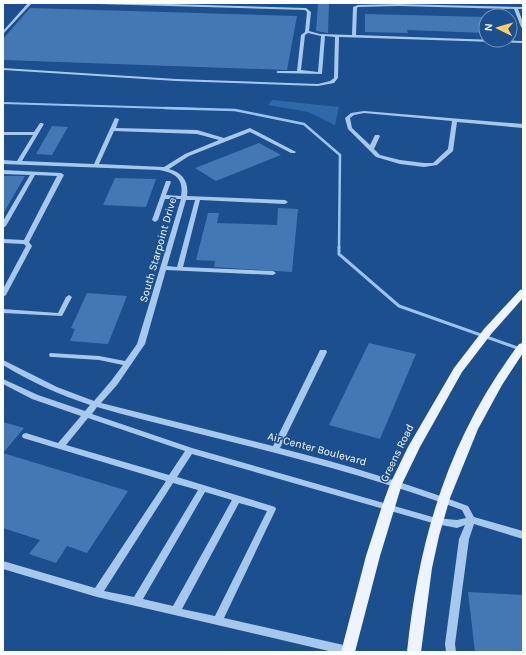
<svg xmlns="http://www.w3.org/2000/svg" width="526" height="655" viewBox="0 0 526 655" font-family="Karla,sans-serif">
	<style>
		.green { fill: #2e69ab }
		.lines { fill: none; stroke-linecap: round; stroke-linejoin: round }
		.stream-far2 { stroke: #9ac3f0; stroke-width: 2 }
		.stream-far1 { stroke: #9ac3f0; stroke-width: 2.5 }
		.stream { stroke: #9ac3f0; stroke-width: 3 }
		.building { fill: #4478b5 }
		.minor { fill: #a7c8ed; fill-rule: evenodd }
		.major { fill: #edf4ff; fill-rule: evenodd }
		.labels { text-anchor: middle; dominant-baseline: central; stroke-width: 3; stroke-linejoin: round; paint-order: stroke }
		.street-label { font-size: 11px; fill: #fff; stroke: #1b4f8d }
	</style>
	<rect width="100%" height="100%" fill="#1b4f8d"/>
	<!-- green -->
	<path class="green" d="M272 100 339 107 335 125 308 112 268 105Z"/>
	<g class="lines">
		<!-- stream-far2 -->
		<path class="stream-far2" d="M3 103 198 109"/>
		<!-- stream-far1 -->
		<path class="stream-far1" d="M165 108 235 110 304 124 340 155 339 248"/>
		<!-- stream -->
		<path class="stream" d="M339 247V254L399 306 523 350"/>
	</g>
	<!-- building -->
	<path class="building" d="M318 3H329L328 33 316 31Z
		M30 8 297 16 287 70 3 60V39Z
		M365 14 486 17V33L407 30 408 33 365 32Z
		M52 126 68 127 52 155 36 154Z
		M259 143 281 155 216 181 195 168Z
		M3 176H25L3 214Z
		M115 178 156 179 146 207 103 205Z
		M278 208 298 209 292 272 214 267 215 261 196 260 208 213H219L217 223 277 225Z
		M87 293 127 296 108 344 70 341 75 329 71 328Z
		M369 343 416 354 380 439 329 425Z
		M3 422 24 428 3 453 128 491 87 553 67 546 56 563 29 554 40 540 3 528Z
		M468 592 523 595V652H475Z"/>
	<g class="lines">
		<!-- minor -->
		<path class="minor" d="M28 3H32L3 34V31Z
			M96 3H138L306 8 311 12 309 31 320 34 352 35 353 7 358 5 399 4 523 7V9H518L523 22V28L521 27 514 9 399 6 358 7 357 8 356 35 523 41V43L339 37 338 78 334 83 318 86 176 81 3 70V68L176 79 318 84 330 81 334 78 335 37 325 36 322 74 278 73 276 72 278 71H297L301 35 305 32 307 12 305 10 98 4ZM308 33 321 36 318 72 301 70 305 35Z
			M364 111 523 124V128L457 122 453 151 437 165 424 167 400 164 376 157 348 129 345 118 351 113ZM364 113 452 121 448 149 433 163H424L400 160 380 155 374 149 380 136 379 135H375L370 145 352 128 350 118 354 115Z
			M115 118 119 119 116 128 197 130 224 138 250 128 296 152 295 153H291L250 132 189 156 169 169C183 173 189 182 187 196L285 200 288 202 285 204 200 200 183 267 273 271 276 273 273 275 166 270 145 344 117 385 101 403 273 446 319 352 320 350H326L327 352 280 448C344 464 406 483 468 506L474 517 523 531V539L474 524 469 539 455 644 456 652H446L445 644 459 539 465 525 457 528 436 524 192 454 177 477 272 506 275 507 276 509 224 618 348 646 352 648 353 652H333L97 597 3 569V561L95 588 166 481 23 438 22 436 23 434 26 433 58 443 81 416 32 399 3 384V379L38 395 85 411 90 405C60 395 31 382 3 365V360L57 387 94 401 111 381 123 365 99 360 53 357H50L49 355 50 353 99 356 125 361 137 344 181 199H165L158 220 155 222 152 220 166 181H170L171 182 166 195 181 196C184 178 175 173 159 170L3 164V160L17 161 33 135H4L3 132H34L40 123H42L44 124 22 161 94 164ZM114 131 197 134 219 140 185 154 164 167 99 164ZM186 200H195L177 267 167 266ZM97 407C131 417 166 425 200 434 288 456 376 478 462 510L466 518 457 520 436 518 192 448 92 414ZM88 418 185 451 169 475 66 445ZM173 483 198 490 134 597 104 591ZM205 492 232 500 173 606 143 599ZM239 503 267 511 215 616 182 609Z
			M3 170 61 173 64 175 29 242 32 246 6 295 3 297V289L26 246 24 244 3 243V239L24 240 57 176 35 175 6 226 3 228V221L30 175 3 174Z
			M69 295 72 297 62 316 3 313V309L58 313 66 297Z"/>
		<!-- major -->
		<path class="major" d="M523 289V298L492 333 462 372 420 447 402 484 380 556 355 652H341L366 556 382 506 390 484 408 447 454 368 484 329 520 290Z
			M523 343V353L502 385 478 429 450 498 439 536 432 568 421 652H407C419 537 449 437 519 344Z"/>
	</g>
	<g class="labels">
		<!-- street labels -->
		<g class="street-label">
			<text transform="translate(158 250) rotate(-74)">South Starpoint Drive</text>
			<text transform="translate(317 449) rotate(15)">Air Center Boulevard</text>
			<text transform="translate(397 453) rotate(-64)">Greens Road</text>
		</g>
	</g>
	<!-- border -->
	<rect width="526" height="655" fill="none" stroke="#ffffff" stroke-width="8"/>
	<!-- north arrow -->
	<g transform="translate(498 28) rotate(275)"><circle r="19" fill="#1b4f8d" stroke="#7695bb"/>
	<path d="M0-3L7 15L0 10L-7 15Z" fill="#ffcf63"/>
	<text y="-6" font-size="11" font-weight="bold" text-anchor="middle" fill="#ffffff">N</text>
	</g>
</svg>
